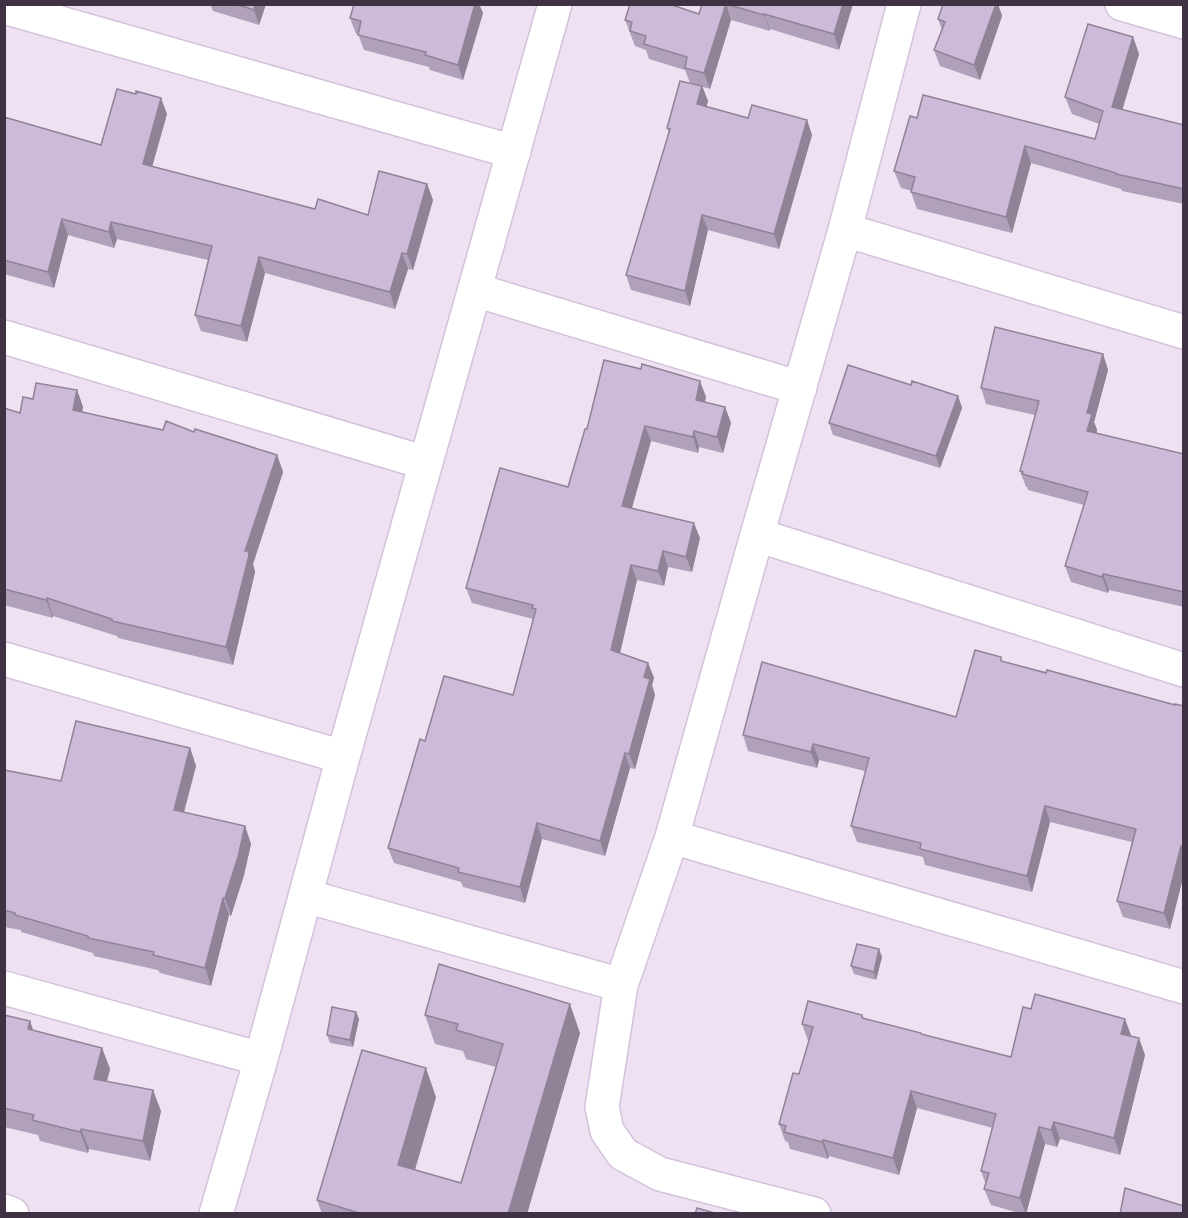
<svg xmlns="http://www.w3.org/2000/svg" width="1188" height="1218" viewBox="0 0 1188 1218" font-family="Commissioner,sans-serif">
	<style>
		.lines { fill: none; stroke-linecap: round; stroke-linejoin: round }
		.minor-casing { stroke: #d4c1dc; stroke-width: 36 }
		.minor { stroke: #fff; stroke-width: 33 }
		.wall { fill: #b0a0ba }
		.shaded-wall { fill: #908297 }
		.building { fill: #cdbad8; stroke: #908297; stroke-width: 1.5 }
	</style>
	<rect width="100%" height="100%" fill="#eee2f2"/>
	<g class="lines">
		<!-- minor casing -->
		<g class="minor-casing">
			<path id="minor" d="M1122 4 1184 22
				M4 7 514 152
				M845 230 1184 332
				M475 290 800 388
				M4 337 426 463
				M757 535 1184 670
				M4 659 343 757
				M672 837 1184 987
				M306 896 621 985
				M4 988 261 1059
				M4 1211 12 1214
				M216 1214 261 1059 343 757 555 4
				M814 1214 660 1174 623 1154 607 1131 602 1107 621 985 672 837 757 535 845 230 904 4"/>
		</g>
		<!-- minor -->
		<use href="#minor" class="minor"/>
	</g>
	<!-- wall -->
	<path class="wall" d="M210 4H266L259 25 213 11Z
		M354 4H479L483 13 463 80 430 70 429 67 364 50 358 34H356L350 18Z
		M702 4H853L839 50 770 29V31L731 20 710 89 690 83 685 70 649 59 646 50 635 46 625 20 699 14Z
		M943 4H998L1002 16 980 80 940 66 934 50 942 30 938 19Z
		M1133 37 1139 54 1122 110 1184 125V204L1122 191 1121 189 1031 163 1012 233 917 209 911 192 912 191 901 188 894 171 917 118 1095 139 1099 124 1072 114 1065 97Z
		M702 86 708 101 706 107 748 118 807 120 812 135 779 249 708 230 690 306 631 290 626 275 669 133 667 128Z
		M167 114 152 167 315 209 368 215 427 184 433 200 413 270 408 269 395 309 265 273 247 342 201 331 195 315 208 260 117 239 114 248 68 235 54 288 4 274V117L101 145Z
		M1103 354 1108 370 1094 422 1097 430V433L1184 454V607L1109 590 1108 593 1071 582 1065 566 1084 505 1028 490 1027 487H1026L1020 471 1035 415 986 404 981 388Z
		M77 390 83 407 82 412 163 430 194 432 277 455 283 472 253 564 255 572 233 665 118 638 117 636 53 616V618L4 605V408L20 413 33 399Z
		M958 396 962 408 940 468 833 435 829 423Z
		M706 397 705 402 725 407 731 423 723 453 699 447 698 453 651 441 631 508 700 538 692 572 668 567 664 586 637 580 620 653 648 663 654 678 652 685 655 695 635 769 630 768 605 856 542 839 525 903 463 887 461 882 394 863 388 848 425 741 513 695 533 619 472 603 466 588 568 487 587 429Z
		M1003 661 1175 705 1184 706V874L1170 929 1123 917 1117 901 1132 842 1050 822 1032 892 925 865 923 857 857 842 851 826 865 771 819 760 817 768 748 751 743 735 956 717Z
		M190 748 196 766 184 812 245 826 251 844 244 875 231 916 229 915 211 986 160 973 158 970 94 956 93 953 21 932V930L4 927V770L61 781Z
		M882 957 876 980 854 974 851 966Z
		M356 1012 359 1019 353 1047 330 1043 327 1035Z
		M4 1015 30 1021 33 1030 102 1048 110 1069 107 1081 161 1111 150 1161 89 1149 88 1153 40 1141 38 1135 4 1127Z
		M425 1015 580 1033 527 1214H322L317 1200 436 1097 415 1170 461 1183 496 1067 466 1059 463 1051 435 1044Z
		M862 1015 864 1018 922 1035 1011 1057 1131 1035 1145 1055 1120 1155 1060 1139 1057 1147 1045 1144 1026 1214H1022L991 1205 984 1189 986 1185 981 1171 993 1128 917 1108 899 1175 829 1156 828 1159 790 1149 788 1142 785 1141 779 1124 799 1074 809 1041H808L802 1024Z"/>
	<!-- shaded-wall -->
	<path class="shaded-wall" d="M255 4H266L259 25 254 10Z
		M475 4H479L483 13 463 80 458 65Z
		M726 4 731 20 710 89 704 73Z
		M843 4H853L839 50 834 34Z
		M996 4H998L1002 16 980 80 974 65Z
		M764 14 770 29V31L764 15Z
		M1133 37 1139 54 1118 124 1112 107Z
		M702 86 708 101 703 119 697 104Z
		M161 98 167 114 148 181 143 164Z
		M807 120 812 135 779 249 774 234Z
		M1025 146 1031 163 1012 233 1006 217Z
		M427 184 433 200 413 270 407 254Z
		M702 215 708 230 690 306 685 291Z
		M62 219 68 235 54 288 48 272Z
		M111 222 117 239 114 248 109 232Z
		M402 253 408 269 395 309 390 292Z
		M259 257 265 273 247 342 241 326Z
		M1103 354 1108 370 1094 422 1097 430 1093 447 1087 431V413Z
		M700 381 706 397 701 416 696 400Z
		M77 390 83 407 80 427 73 410Z
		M958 396 962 408 940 468 936 456Z
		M725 407 731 423 723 453 717 437Z
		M645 426 651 441 628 522 622 506Z
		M694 431 699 447 698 453 693 437Z
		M277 455 283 472 253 564 255 572 233 665 226 647 245 551Z
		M694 523 700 538 692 572 686 557Z
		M663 551 668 567 664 586 658 571Z
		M631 565 637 580 617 666 611 650Z
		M1103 574 1109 590 1108 593 1102 577Z
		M47 598 53 616V618L46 600Z
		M648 663 654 678 652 685 655 695 635 769 629 754 644 677Z
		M813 744 819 760 817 768 811 752Z
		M190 748 196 766 180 827 174 810Z
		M625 753 630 768 605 856 600 841Z
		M1045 806 1050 822 1032 892 1027 876Z
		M537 823 542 839 525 903 520 887Z
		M245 826 251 844 244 875 231 916 225 898Z
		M1181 846 1184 852V874L1170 929 1164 913Z
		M223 898 229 915 211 986 205 968Z
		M879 949 882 957 876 980 874 972Z
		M570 1004 580 1033 527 1214H508Z
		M356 1012 359 1019 353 1047 350 1040Z
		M1125 1019 1131 1035 1127 1051 1121 1034Z
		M30 1021 37 1042 28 1029Z
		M1139 1038 1145 1055 1120 1155 1114 1138Z
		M102 1048 110 1069 102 1099 94 1079Z
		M426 1068 436 1097 408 1193 398 1165Z
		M153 1090 161 1111 150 1161 143 1141Z
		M911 1091 917 1108 899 1175 893 1158Z
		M1054 1122 1060 1139 1057 1147 1051 1130Z
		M1039 1127 1045 1144 1026 1214 1020 1198Z
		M81 1129 89 1149 88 1153 80 1132Z
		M823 1140 829 1156 828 1159 822 1142Z"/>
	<!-- building -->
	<path class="building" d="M236 4H255L254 10Z
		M354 4H475L458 65 425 55 426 52 358 35 361 21 350 18Z
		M630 4H669L699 14 702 4H726L704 73 685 68 687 57 644 44 646 36 630 31 632 22 625 20Z
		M726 4H843L834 34 764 14V15Z
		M943 4H996L974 65 934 50 945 22 938 19Z
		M1088 24 1133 37 1112 107 1184 125V189L1116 174V173L1025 146 1006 217 911 192 915 177 894 171 910 116 917 118 923 95 1095 139 1103 111 1065 97Z
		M680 81 702 86 697 104 748 118 752 105 807 120 774 234 702 215 685 291 626 275 670 129 667 128Z
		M117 89 136 94V91L161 98 143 164 315 209 318 199 368 215 379 171 427 184 407 254 402 253 390 292 259 257 241 326 195 315 212 246 111 222 109 232 62 219 48 272 4 260V117L101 145Z
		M995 327 1103 354 1087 413 1092 414 1087 431 1184 454V592L1103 574 1102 577 1065 566 1088 492 1022 474 1023 472 1020 471 1039 401 981 388Z
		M604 360 641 369 642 364 700 381 696 400 725 407 717 437 694 431 693 437 645 426 622 506 694 523 686 557 663 551 658 571 631 565 611 650 648 663 644 677 650 679 629 754 625 753 600 841 537 823 520 887 458 872 459 868 388 848 420 739 425 741 444 676 513 695 536 609 532 608 533 605 466 588 500 468 568 487 585 429H587Z
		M848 365 911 385 912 381 958 396 936 456 829 423Z
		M36 383 77 390 73 410 163 430 166 421 194 432 195 429 277 455 245 551H248L249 555 226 647 112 621V619L47 598 46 600 4 589V408L20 413 23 397 33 399Z
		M975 650 1001 657V661L1046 673 1047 670 1175 705V704L1184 706V846H1181L1164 913 1117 901 1136 829 1045 806 1027 876 920 849 921 843 851 826 869 758 813 744 811 752 743 735 762 662 956 717Z
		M76 721 190 748 174 810 245 826 238 857 225 898H223L205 968 153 955 154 952 88 938V936L15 915V913L4 910V770L61 781Z
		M857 944 879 949 874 972 851 966Z
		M439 964 570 1004 508 1214H362L317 1200 362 1050 426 1068 398 1165 461 1183 503 1044 456 1030 458 1024 425 1015Z
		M1035 994 1125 1019 1121 1034 1139 1038 1114 1138 1054 1122 1051 1130 1039 1127 1020 1198 984 1189 989 1173 981 1171 996 1114 911 1091 893 1158 823 1140 822 1142 784 1132 786 1126 779 1124 793 1073 799 1074 813 1027 802 1024 808 1001 862 1015V1018L921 1033V1034L1011 1057 1023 1007 1031 1009Z
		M332 1007 356 1012 350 1040 327 1035Z
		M4 1015 30 1021 28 1029 102 1048 94 1079 153 1090 143 1141 81 1129 80 1132 32 1120 34 1115 4 1108Z
		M1125 1188 1184 1206V1214H1120Z
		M697 1208 718 1214H695Z"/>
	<!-- border -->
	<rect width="1188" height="1218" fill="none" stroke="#3e3244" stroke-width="12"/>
</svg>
